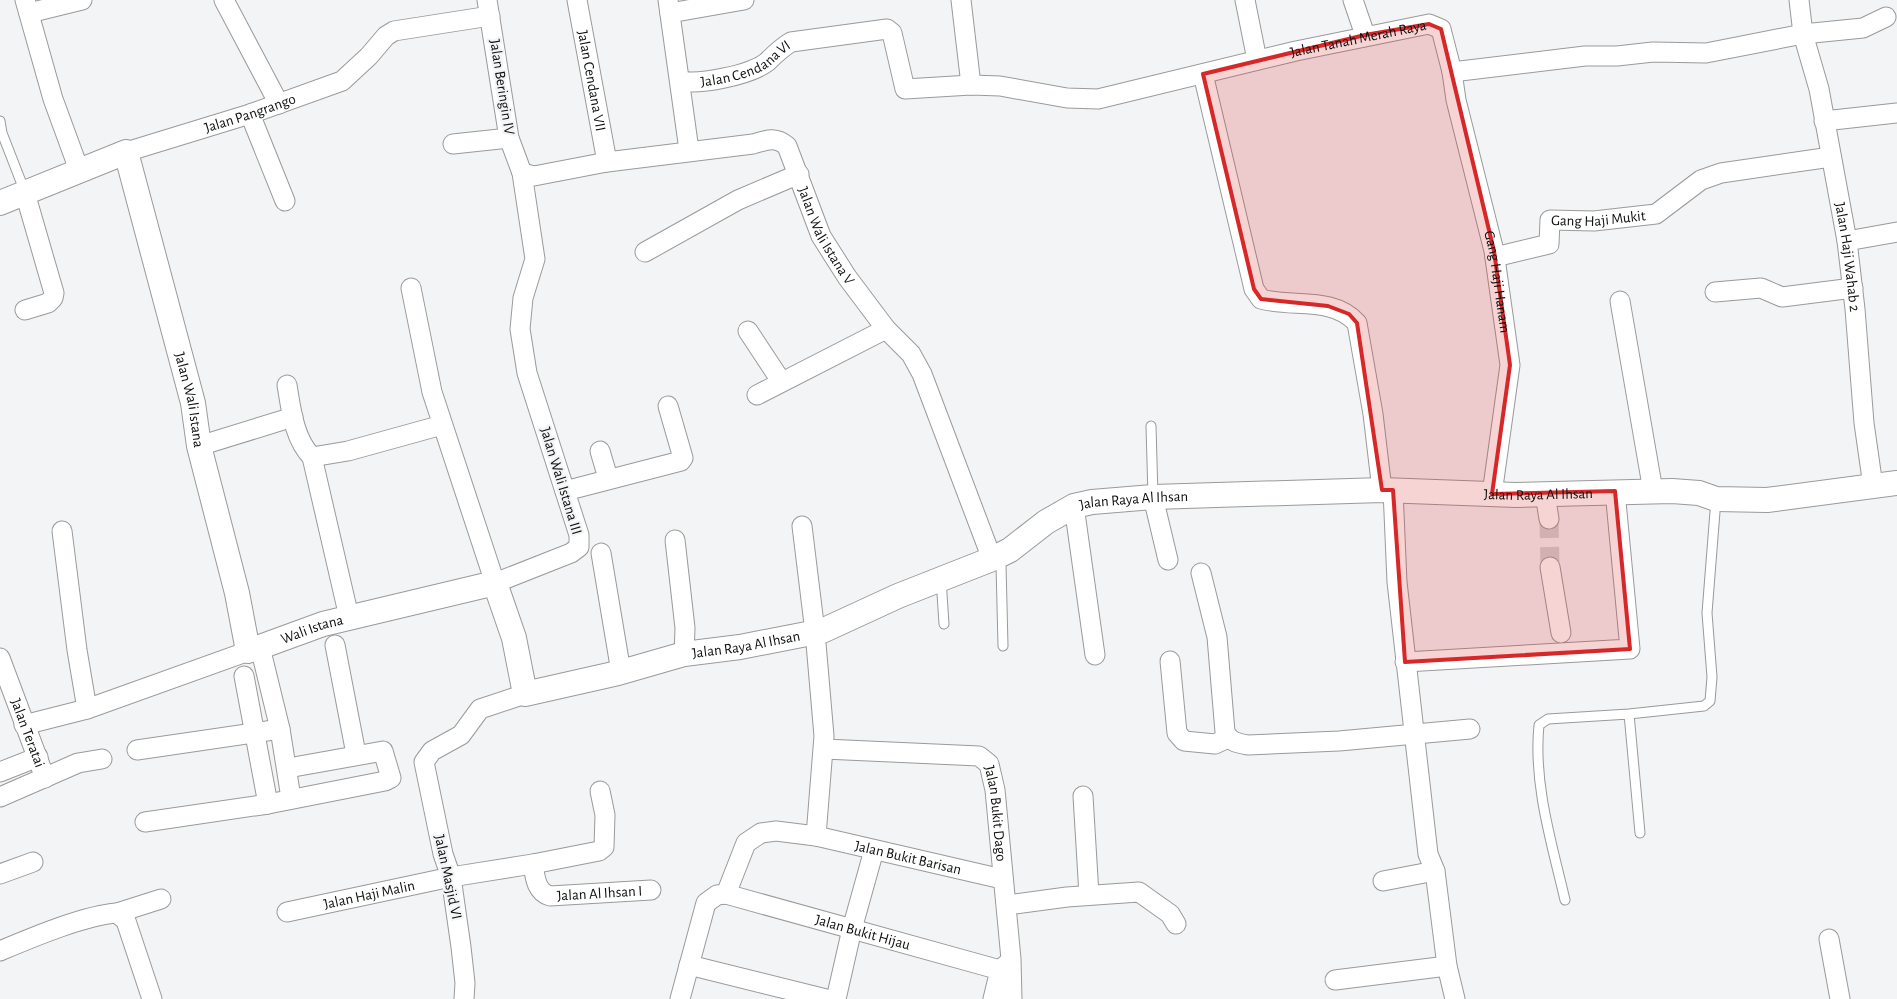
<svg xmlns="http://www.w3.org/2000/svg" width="1897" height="999" viewBox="0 0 1897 999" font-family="'Alegreya Sans',sans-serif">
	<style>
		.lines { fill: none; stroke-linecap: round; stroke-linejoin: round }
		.minor-tunnel { stroke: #d0d2d2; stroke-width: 19; stroke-dasharray: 19 9; stroke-linecap: butt }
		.service-casing { stroke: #999a9b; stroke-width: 11 }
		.minor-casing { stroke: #999a9b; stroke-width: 21 }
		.tertiary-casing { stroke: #999a9b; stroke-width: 26 }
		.service { stroke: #fff; stroke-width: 9 }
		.minor { stroke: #fff; stroke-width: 19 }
		.tertiary { stroke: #fff; stroke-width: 24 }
		.marked { fill: #d62828; fill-opacity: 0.2; stroke: #d62828; stroke-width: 4; stroke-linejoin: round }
		.labels { text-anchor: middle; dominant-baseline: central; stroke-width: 4.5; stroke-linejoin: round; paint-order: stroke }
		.street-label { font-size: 15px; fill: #0d0e0e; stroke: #f3f4f5 }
	</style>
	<rect width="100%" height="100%" fill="#f3f4f5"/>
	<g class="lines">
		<!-- minor-tunnel -->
		<path class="minor-tunnel" d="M1549 519 1550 567"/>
		<!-- service casing -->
		<g class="service-casing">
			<path id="service" d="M0 121 2 133 25 192
				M1151 426 1153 497
				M1001 565 1003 646
				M941 579 944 624
				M1640 833 1629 714 1704 706 1710 701 1712 677 1707 613 1716 499
				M1565 900C1552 844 1533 784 1539 725L1548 719 1629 714"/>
		</g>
		<!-- minor casing -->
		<g class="minor-casing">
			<g id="minor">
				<path d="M25 0 53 99 79 170"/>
				<path d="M224 0 279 104"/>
				<path id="s1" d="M577 0 607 162"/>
				<path d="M668 0 689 150"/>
				<path d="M961 0 971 85"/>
				<path d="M1245 0 1257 60"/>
				<path d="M1353 0 1365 35"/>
				<path id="s2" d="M1799 0 1803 34 1819 89 1847 241 1855 309 1864 423 1873 486"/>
				<path d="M29 13 82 0"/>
				<path d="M670 13 744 0"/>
				<path id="s3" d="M1452 72 1456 100 1494 251 1510 365 1492 494"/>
				<path d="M1203 74 1254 289 1261 299C1293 308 1333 296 1357 323L1373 414 1382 490"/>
				<path id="s4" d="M680 81C700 85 750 75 767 62 775 54 781 48 791 42L887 29 892 33 905 89 971 85 1000 86 1067 98 1098 99 1296 51 1429 24 1441 29 1452 72 1585 56H1617L1653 52 1706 53 1803 34 1863 28 1886 17"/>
				<path d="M250 114 285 201"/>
				<path d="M1824 121 1897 113"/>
				<path d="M453 144 509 138"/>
				<path id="s5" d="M126 152 250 114 342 81 369 56 386 36 394 31 490 16"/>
				<path id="s6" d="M522 173 534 176 607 162 753 144C767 140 775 136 787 146L821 236 847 277 886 329 911 354 922 374 992 559"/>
				<path d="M1847 241 1897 232"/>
				<path d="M645 252 738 200 799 174"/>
				<path id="s7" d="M1495 257 1549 244 1550 220 1594 221 1656 214 1701 180 1721 173 1831 157"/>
				<path d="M411 288 432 392 495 583 571 553 579 547V535L527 373 520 329 523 298 535 259 522 173 509 138 487 0"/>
				<path d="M1715 292 1761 288 1782 297 1853 288"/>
				<path d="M1620 301 1653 491"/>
				<path d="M25 310 48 303 53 298 54 293 25 193"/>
				<path d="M748 331 781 381"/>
				<path d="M287 385C291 409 294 439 312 457L348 451 442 425"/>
				<path d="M757 395 886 329"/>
				<path d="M199 446 293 417"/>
				<path d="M600 451 608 478"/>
				<path d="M312 457 349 617"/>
				<path d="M1393 490 1397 582 1428 854 1435 871 1447 966 1455 999"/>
				<path d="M565 491 681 461 683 458 668 406"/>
				<path d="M1545 494 1549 519"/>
				<path d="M1153 497 1168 560"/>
				<path d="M1074 506 1095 655"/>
				<path d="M802 526 815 632 824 736 816 836"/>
				<path d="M62 531 77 650 87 709"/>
				<path d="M675 540 685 628 684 654"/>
				<path d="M601 553 621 672"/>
				<path d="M1550 567 1561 633"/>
				<path d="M1201 573 1217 637 1225 732C1230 742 1237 743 1248 745L1339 741 1470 729"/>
				<path d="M335 645 356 754"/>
				<path id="s8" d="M0 658 45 778"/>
				<path d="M1170 661 1177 733 1184 741 1215 744 1228 738"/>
				<path d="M1405 662 1630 649 1615 491"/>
				<path d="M244 676 268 804"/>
				<path d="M24 725 87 709 260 647 280 729 291 798"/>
				<path id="s9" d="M824 749 979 756 989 764 995 790 1011 959 1012 999"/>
				<path d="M137 750 280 729"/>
				<path d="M0 772 38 757"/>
				<path d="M1083 796 1089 895"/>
				<path d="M0 797 78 763 102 759"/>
				<path d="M145 822 268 804 385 781 391 778 383 751 288 768"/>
				<path d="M533 864 599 851 604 847 605 815 600 791"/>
				<path d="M0 874 33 862"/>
				<path d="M1383 881 1435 871"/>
				<path id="s10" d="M726 894 1000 970"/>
				<path d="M1007 905 1067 897 1139 892 1170 914 1176 924"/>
				<path id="s11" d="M287 912 451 877 533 864C535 877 536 892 550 896L651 890"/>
				<path d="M117 913 161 899"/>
				<path d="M1829 939 1840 999"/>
				<path d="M0 951C31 938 85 915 117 913L126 921 152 999"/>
				<path d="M689 965 826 999"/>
				<path d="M1335 980 1447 966"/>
				<path d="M464 999 465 983 461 947 451 877 443 854 424 762 432 751 461 735 480 709 525 694"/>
				<path id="s12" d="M680 999 706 903 717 895 726 894 746 843 761 833 776 831 816 836 1002 879"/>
				<path d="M836 999 852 929 874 850"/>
				<path d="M993 999 1000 970 1009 962"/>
			</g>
		</g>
		<!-- tertiary casing -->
		<g class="tertiary-casing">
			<g id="tertiary">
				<path id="s13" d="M0 203 126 152 193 403 199 446 237 593 248 651"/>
				<path id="s14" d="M260 647 323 624 495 583 514 638 525 694 618 673 684 654 740 647 822 631 898 596 992 559 1010 550 1046 522 1074 506 1092 502 1153 497 1382 490 1516 495 1672 491 1699 493 1716 499 1767 500 1897 483"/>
			</g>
		</g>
		<!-- service -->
		<use href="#service" class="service"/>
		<!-- minor -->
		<use href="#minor" class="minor"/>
		<!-- tertiary -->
		<use href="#tertiary" class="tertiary"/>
	</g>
	<!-- marked area -->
	<path class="marked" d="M1429 24 1441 29 1494 251 1510 365 1492 494 1615 491 1630 649 1405 662 1393 490H1382L1357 323 1349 314 1328 306 1261 299 1254 289 1203 74 1365 35Z"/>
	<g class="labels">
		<!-- street labels -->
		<g class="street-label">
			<text stroke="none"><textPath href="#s4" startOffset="744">Jalan Tanah Merah Raya</textPath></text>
			<text stroke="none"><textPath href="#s4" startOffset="70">Jalan Cendana VI</textPath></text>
			<text stroke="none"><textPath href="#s1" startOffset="82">Jalan Cendana VII</textPath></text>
			<text transform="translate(502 87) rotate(81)">Jalan Beringin IV</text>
			<text stroke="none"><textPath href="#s5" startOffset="130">Jalan Pangrango</textPath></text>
			<text stroke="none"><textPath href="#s7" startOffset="128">Gang Haji Mukit</textPath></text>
			<text stroke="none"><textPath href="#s6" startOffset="368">Jalan Wali Istana V</textPath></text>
			<text stroke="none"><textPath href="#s2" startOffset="262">Jalan Haji Wahab 2</textPath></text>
			<text stroke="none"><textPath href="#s3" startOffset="215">Gang Haji Hanam</textPath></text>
			<text stroke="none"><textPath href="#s13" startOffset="392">Jalan Wali Istana</textPath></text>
			<text transform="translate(561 481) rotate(73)">Jalan Wali Istana III</text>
			<text stroke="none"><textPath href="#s14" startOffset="1411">Jalan Raya Al Ihsan</textPath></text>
			<text stroke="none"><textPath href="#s14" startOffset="1006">Jalan Raya Al Ihsan</textPath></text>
			<text stroke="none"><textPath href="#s14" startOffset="55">Wali Istana</textPath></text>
			<text stroke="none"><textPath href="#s14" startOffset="586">Jalan Raya Al Ihsan</textPath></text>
			<text stroke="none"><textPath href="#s8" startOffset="80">Jalan Teratai</textPath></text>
			<text stroke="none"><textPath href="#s9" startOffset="218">Jalan Bukit Dago</textPath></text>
			<text stroke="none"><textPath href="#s12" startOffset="345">Jalan Bukit Barisan</textPath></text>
			<text transform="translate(448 877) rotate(78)">Jalan Masjid VI</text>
			<text stroke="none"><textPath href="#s11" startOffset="339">Jalan Al Ihsan I</textPath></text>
			<text stroke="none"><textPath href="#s11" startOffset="84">Jalan Haji Malin</textPath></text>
			<text stroke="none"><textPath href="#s10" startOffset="142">Jalan Bukit Hijau</textPath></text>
		</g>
	</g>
</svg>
